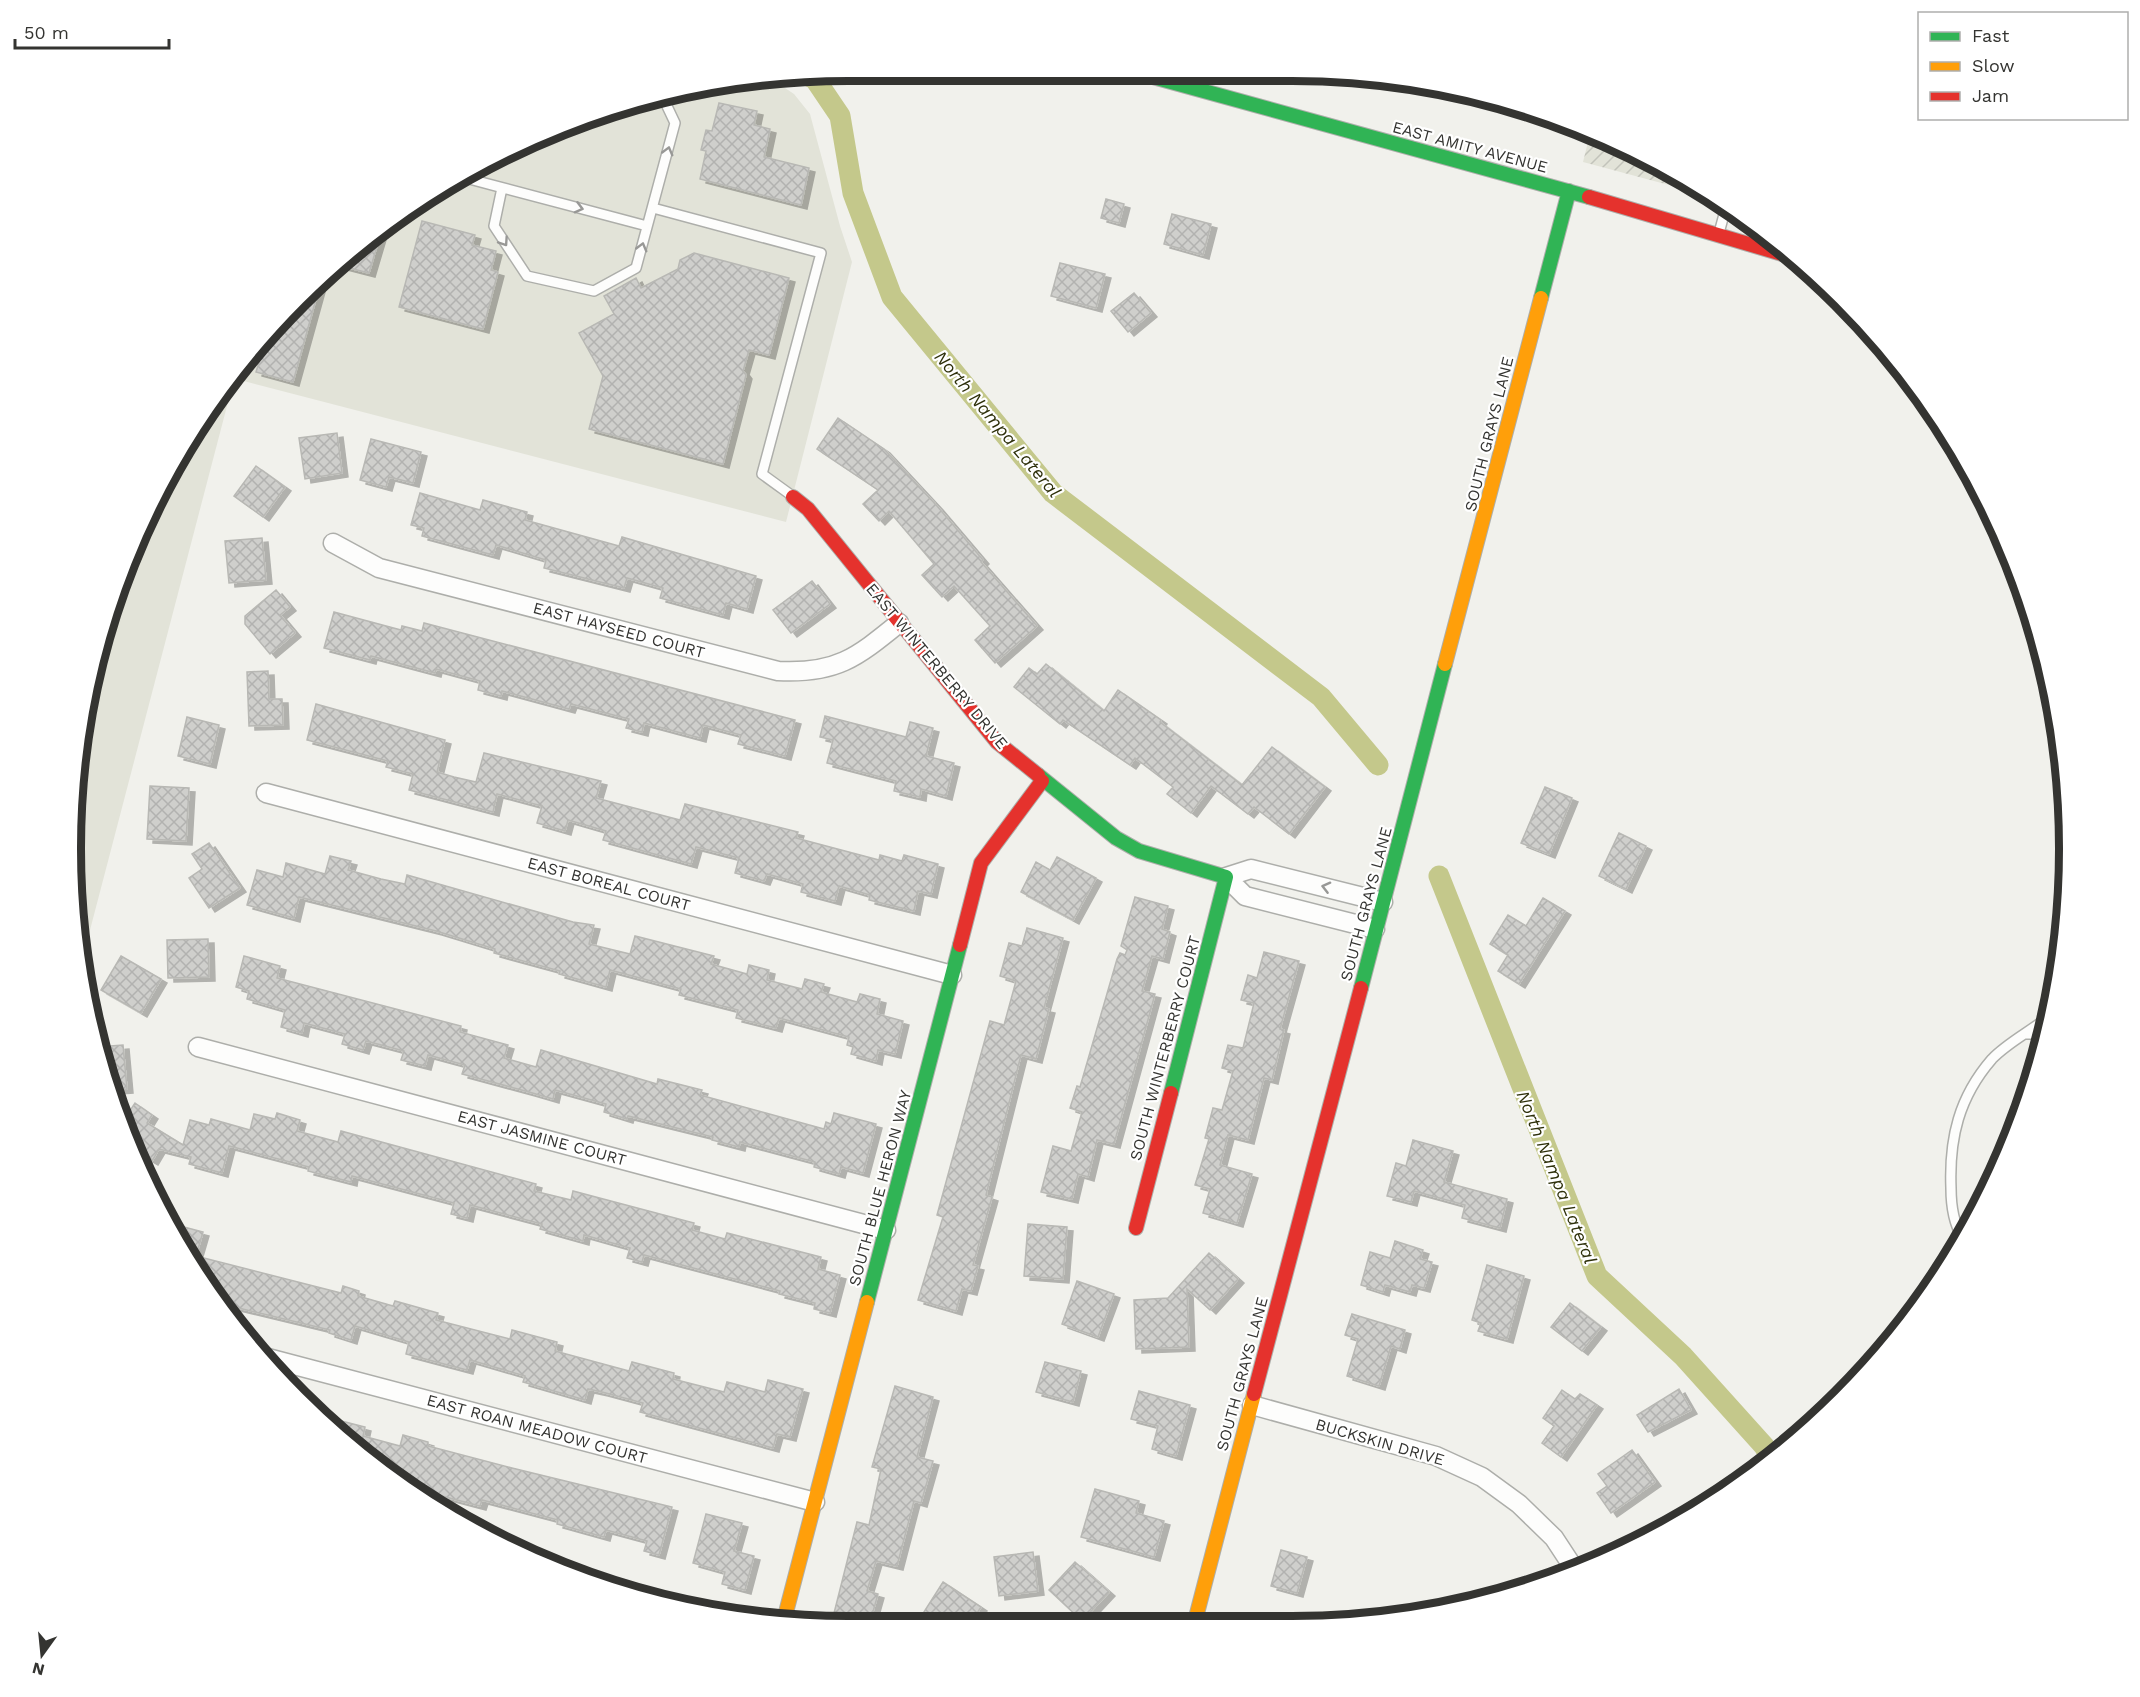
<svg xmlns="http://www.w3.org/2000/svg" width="2140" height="1697" viewBox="0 0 2140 1697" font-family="'Work Sans',sans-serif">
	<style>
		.built { fill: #e2e3d8 }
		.industrial { fill: url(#industrial-furrows) }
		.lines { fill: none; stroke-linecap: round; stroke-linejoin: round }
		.canal { stroke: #c4c88b; stroke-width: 21 }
		.building { fill: url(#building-cross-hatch); stroke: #b8b8b4; stroke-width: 1.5; filter: url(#shadow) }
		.lane-casing { stroke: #adaeaa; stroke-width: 12 }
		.street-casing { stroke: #adaeaa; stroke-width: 21 }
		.fast-casing { stroke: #adaeaa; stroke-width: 16 }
		.slow-casing { stroke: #adaeaa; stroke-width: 16 }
		.jam-casing { stroke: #adaeaa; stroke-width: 16 }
		.lane { stroke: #fdfdfc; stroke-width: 9 }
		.street { stroke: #fdfdfc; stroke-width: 18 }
		.fast { stroke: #30b455; stroke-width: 14 }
		.slow { stroke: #ff9f0a; stroke-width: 14 }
		.jam { stroke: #e5322d; stroke-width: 14 }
		.oneway { stroke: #989896 }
		.labels { text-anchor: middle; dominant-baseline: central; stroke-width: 4.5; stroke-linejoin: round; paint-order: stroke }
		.street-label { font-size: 16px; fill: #343431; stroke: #fff }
		.water-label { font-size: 18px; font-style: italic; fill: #2e300a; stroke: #fff }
		.rim { fill: none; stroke: #343431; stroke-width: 8 }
	</style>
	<defs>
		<pattern id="industrial-furrows" width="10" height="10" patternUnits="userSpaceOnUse" patternTransform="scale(1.5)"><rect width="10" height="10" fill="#e2e3d8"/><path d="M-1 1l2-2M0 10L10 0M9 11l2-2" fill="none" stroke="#c2c3ba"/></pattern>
		<pattern id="building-cross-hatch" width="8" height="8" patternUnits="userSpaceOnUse" patternTransform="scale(1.5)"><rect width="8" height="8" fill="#cfcfcc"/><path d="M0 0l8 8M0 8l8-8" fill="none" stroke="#b2b2b0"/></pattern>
		<filter id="shadow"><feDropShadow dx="6" dy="4" stdDeviation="0" flood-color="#0004"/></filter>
	</defs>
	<rect width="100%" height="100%" fill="#f1f1ec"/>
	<!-- built -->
	<path class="built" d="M773 80 794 94 810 114 840 226 852 262 786 522 236 379 299 298 460 175 647 97Z
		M233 383 84 953 71 848 97 647 175 459Z"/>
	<!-- industrial -->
	<path class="industrial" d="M1590 134 1680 175 1710 196 1583 162Z"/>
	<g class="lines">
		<!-- canal -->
		<path class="canal" d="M809 76 815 79 840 116 853 193 892 297 1053 493 1321 697 1378 765
			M1439 876 1597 1276 1683 1356 1764 1446 1771 1458"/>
	</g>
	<!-- building -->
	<path class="building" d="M719 103 757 111 754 125 770 129 764 157 809 168 801 205 700 179 706 151 701 150 706 130 712 131Z
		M1106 199 1124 204 1119 223 1101 218Z
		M1172 214 1211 224 1203 255 1164 244Z
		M422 221 475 235 472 245 496 251 491 270 498 272 483 329 399 307Z
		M380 236 369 273 341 266 355 255Z
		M694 253 789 278 769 355 749 350 743 371 746 375 723 464 589 429 603 376 579 333 614 314 604 296 636 278 641 288 678 269 680 260Z
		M1060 263 1105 274 1096 308 1051 296Z
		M321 281 293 382 256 372 265 343 299 298Z
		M1134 293 1151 313 1128 332 1111 311Z
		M838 418 884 449 937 506 983 560 981 562 1037 626 995 663 975 640 990 626 954 586 942 597 922 575 934 564 889 511 879 521 863 504 878 490 817 449Z
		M337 433 342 473 305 479 299 438Z
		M371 439 421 452 413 483 389 477 386 487 360 480Z
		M256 466 285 487 263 517 234 496Z
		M420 493 480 510 483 500 527 512 525 520 619 546 622 537 756 576 747 609 726 603 723 615 660 598 663 588 627 578 624 588 544 568 546 560 496 545 493 555 422 536 424 528 411 525Z
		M262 538 266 580 229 583 225 541Z
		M812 581 830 604 791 633 773 610Z
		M276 590 290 607 280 615 295 633 270 654 245 624V616Z
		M334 612 401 630 402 626 422 631 424 623 795 720 785 756 738 744 741 735 703 725 700 738 644 723 642 732 626 728 629 719 571 704 569 709 502 691 501 696 478 690 480 681 436 669 435 673 371 656 370 660 324 648Z
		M1046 664 1104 711 1118 690 1161 720 1160 722 1242 785 1272 747 1325 787 1289 834 1254 807 1248 814 1211 786 1191 813 1167 794 1173 787 1135 758 1130 765 1063 720 1060 724 1014 687 1029 668 1037 674Z
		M268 671 269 699H282L283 725 249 726 247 672Z
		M316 704 445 740 437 772 454 777 476 782 484 753 601 781 596 798 680 820 685 804 798 832 796 838 879 860 880 855 902 861 904 855 938 864 931 894 918 891 914 911 869 900 870 895 839 886 835 901 801 892 803 884 767 874 764 881 735 873 739 858 696 847 691 864 603 840 606 831 568 820 565 831 537 823 542 806 497 794 493 812 409 790 413 774 386 767 388 761 307 740Z
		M825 716 906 737 910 722 933 728 926 756 954 763 946 796 921 789 920 797 894 791 896 781 827 763 833 740 820 737Z
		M187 717 219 725 210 764 178 756Z
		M150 786 189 788 186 841 147 839Z
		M1545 787 1572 798 1549 854 1521 843Z
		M1619 833 1646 846 1626 889 1599 876Z
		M209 843 240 888 209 908 189 878 202 869 192 854Z
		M330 856 351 861 348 870 381 879 405 884 407 875 573 922 594 925 589 944 630 954 635 936 714 956 711 964 747 974 749 965 769 970 767 980 802 989 805 979 824 984 821 992 857 1002 860 994 880 999 877 1014 903 1021 895 1054 878 1050 876 1061 851 1054 853 1047 847 1045 849 1037 779 1018 776 1028 736 1018 738 1010 679 995 681 989 610 970 606 987 559 974 560 971 494 953 495 949 436 931 299 897 294 918 247 905 257 870 283 877 286 863 325 874Z
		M1057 857 1096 878 1073 920 1021 892 1036 862 1050 870Z
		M1135 897 1168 906 1162 929 1170 932 1163 959 1152 956 1142 991 1155 994 1114 1144 1097 1140 1088 1177 1078 1174 1072 1199 1041 1192 1053 1146 1071 1151 1082 1112 1070 1108 1077 1086 1080 1087 1117 959 1120 953 1125 955 1127 950 1121 946Z
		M1543 898 1565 911 1519 984 1498 971 1508 955 1490 944 1508 915 1526 926Z
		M1027 928 1063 938 1044 1008 1049 1009 1036 1059 1021 1055 986 1195 992 1197 973 1265 978 1266 971 1291 962 1289 956 1311 918 1300 943 1217 937 1215 990 1021 1004 1025 1016 981 1000 976 1009 943 1022 946Z
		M208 939 209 977 168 978 167 940Z
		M1264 952 1299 961 1280 1029 1284 1030 1272 1080 1264 1078 1248 1140 1228 1135 1220 1165 1252 1174 1237 1223 1203 1213 1210 1189 1195 1185 1209 1139 1205 1138 1213 1108 1222 1110 1233 1071 1222 1068 1228 1045 1243 1048 1254 1003 1241 1000 1248 975 1257 978Z
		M121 956 161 979 141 1013 101 990Z
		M244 956 280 966 277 978 461 1026 460 1032 508 1045 504 1058 536 1067 541 1050 657 1084 658 1079 702 1090 700 1095 824 1129 826 1122 831 1124 834 1113 876 1124 863 1173 841 1167 839 1174 814 1167 815 1162 740 1142 739 1147 712 1140 713 1137 628 1116 627 1119 604 1112 606 1104 555 1090 553 1099 529 1092 462 1074 465 1065 428 1055 425 1066 401 1060 404 1051 366 1041 363 1050 342 1044 345 1034 304 1023 302 1033 281 1027 285 1010 247 999 249 991 236 987Z
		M123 1045 127 1089 114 1090 97 1047Z
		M135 1103 152 1115 147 1123 183 1145 190 1120 209 1125 211 1119 250 1130 254 1114 275 1119 277 1113 300 1120 297 1131 338 1142 341 1131 536 1184 534 1191 571 1200 573 1191 694 1223 692 1230 725 1239 727 1233 821 1257 818 1269 840 1275 830 1313 814 1309 815 1303 779 1294 780 1291 644 1255 642 1262 627 1258 630 1248 584 1235 583 1241 540 1229 542 1224 470 1205 467 1218 451 1214 454 1203 352 1176 351 1182 308 1171 309 1167 229 1146 222 1173 189 1164 191 1157 159 1149 152 1161 140 1154 125 1118Z
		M1413 1140 1453 1151 1444 1182 1507 1199 1500 1228 1462 1218 1465 1205 1414 1191 1411 1202 1387 1196 1396 1163 1406 1166Z
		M169 1223 203 1232 196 1256 341 1293 343 1286 359 1291 358 1296 393 1306 395 1301 438 1313 436 1320 510 1339 512 1330 557 1342 555 1351 629 1371 632 1362 674 1373 673 1379 724 1392 727 1382 765 1392 768 1380 803 1389 790 1437 777 1434 773 1448 640 1412 643 1403 602 1392 588 1389 585 1400 523 1382 525 1376 470 1360 467 1370 406 1354 409 1342 355 1326 351 1340 329 1333 330 1330 222 1304 175 1237Z
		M1028 1224 1067 1227 1063 1279 1024 1276Z
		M1395 1241 1423 1250 1420 1259 1432 1262 1424 1288 1412 1285 1410 1292 1385 1285 1383 1292 1361 1285 1370 1252 1390 1258Z
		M1209 1253 1238 1279 1210 1310 1187 1289 1189 1347 1136 1349 1134 1300 1168 1298Z
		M1487 1265 1524 1276 1507 1339 1478 1331 1481 1323 1472 1320Z
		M1077 1281 1114 1294 1098 1337 1062 1324Z
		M1570 1303 1601 1327 1582 1351 1551 1327Z
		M1352 1314 1405 1330 1400 1349 1391 1346 1379 1386 1347 1376 1358 1339 1345 1335Z
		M1045 1362 1081 1371 1073 1402 1036 1392Z
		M895 1386 933 1397 917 1457 933 1461 921 1503 914 1501 897 1566 876 1561 867 1591 878 1594 869 1626 831 1625 857 1522 869 1525 881 1469 872 1467Z
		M1679 1389 1691 1410 1648 1432 1637 1415Z
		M1562 1390 1575 1399 1580 1394 1597 1405 1561 1457 1542 1443 1554 1426 1543 1418Z
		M1139 1391 1190 1405 1176 1456 1152 1449 1158 1426 1131 1419Z
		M322 1416 365 1427 363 1436 400 1446 403 1435 428 1442V1446L512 1468 672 1507 659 1555 644 1551 647 1541 606 1530 604 1537 557 1524 558 1520 482 1500 480 1506 415 1489 375 1466Z
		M1632 1450 1655 1482 1611 1513 1597 1493 1607 1486 1598 1474Z
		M1095 1489 1139 1501 1136 1513 1164 1521 1154 1557 1081 1537Z
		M706 1514 742 1523 734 1551 754 1556 745 1590 722 1584 725 1572 693 1563Z
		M1281 1550 1307 1557 1297 1593 1271 1586Z
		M1033 1552 1038 1591 999 1596 994 1557Z
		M1075 1562 1109 1592 1082 1621 1049 1590Z
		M943 1582 981 1607 969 1626 960 1620 956 1626H915Z"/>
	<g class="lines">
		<!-- lane casing -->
		<g class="lane-casing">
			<path id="lane" d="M458 176 647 226
				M502 188 494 226 527 276 594 291 636 268 675 123 666 104 656 96
				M653 208 821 253 762 474 791 495
				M1719 233 1726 207
				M2027 1034H2046
				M1962 1237C1953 1222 1951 1205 1951 1188 1949 1138 1959 1097 1992 1059 2007 1043 2031 1031 2048 1017"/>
		</g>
		<!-- street casing -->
		<g class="street-casing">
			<path id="street" d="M333 543 379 568 778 671C836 674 856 658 899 623
				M266 793 952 975
				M1375 929 1245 896 1226 877 1251 869 1383 902
				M198 1047 886 1230
				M260 1356 815 1502
				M1252 1405 1436 1456 1482 1477 1519 1504 1554 1538 1575 1570"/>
		</g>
		<!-- fast casing -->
		<g class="fast-casing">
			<path id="fast" d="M1131 71 1589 197
				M1541 298 1569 191
				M1038 775 1116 838 1139 851 1226 877 1171 1093
				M1361 988 1445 664
				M867 1302 960 945"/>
		</g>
		<!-- slow casing -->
		<g class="slow-casing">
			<path id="slow" d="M1445 664 1541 298
				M784 1620 867 1302
				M1194 1625 1254 1394"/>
		</g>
		<!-- jam casing -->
		<g class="jam-casing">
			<path id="jam" d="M1589 197 1799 259
				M793 497 808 509 997 742 1038 775
				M960 945 981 863 1042 781
				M1136 1228 1171 1093
				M1254 1394 1361 988"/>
		</g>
		<!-- lane -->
		<use href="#lane" class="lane"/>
		<!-- street -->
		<use href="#street" class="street"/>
		<!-- fast -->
		<use href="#fast" class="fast"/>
		<!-- slow -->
		<use href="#slow" class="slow"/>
		<!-- jam -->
		<use href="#jam" class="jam"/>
	</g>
	<!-- one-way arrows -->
	<defs><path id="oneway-chevron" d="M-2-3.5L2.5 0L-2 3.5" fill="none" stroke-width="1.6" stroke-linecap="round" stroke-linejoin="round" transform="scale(1.5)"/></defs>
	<g class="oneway">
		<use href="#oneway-chevron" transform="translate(668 151) rotate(-75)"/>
		<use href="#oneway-chevron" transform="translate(579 208) rotate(15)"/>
		<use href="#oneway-chevron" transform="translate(504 242) rotate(56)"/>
		<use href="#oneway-chevron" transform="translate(642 247) rotate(-75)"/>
		<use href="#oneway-chevron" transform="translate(1326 887) rotate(-166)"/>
	</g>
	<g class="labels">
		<!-- street labels -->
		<g class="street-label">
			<text transform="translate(1470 147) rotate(15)">EAST AMITY AVENUE</text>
			<text transform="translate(1489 434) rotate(-76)">SOUTH GRAYS LANE</text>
			<text transform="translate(619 630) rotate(15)">EAST HAYSEED COURT</text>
			<text transform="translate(937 666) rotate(50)">EAST WINTERBERRY DRIVE</text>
			<text transform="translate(609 884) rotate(15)">EAST BOREAL COURT</text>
			<text transform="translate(1366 904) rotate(-75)">SOUTH GRAYS LANE</text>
			<text transform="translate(1165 1048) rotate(-75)">SOUTH WINTERBERRY COURT</text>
			<text transform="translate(542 1138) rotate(15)">EAST JASMINE COURT</text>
			<text transform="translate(880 1188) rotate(-75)">SOUTH BLUE HERON WAY</text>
			<text transform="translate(1242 1374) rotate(-75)">SOUTH GRAYS LANE</text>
			<text transform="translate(537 1429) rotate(15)">EAST ROAN MEADOW COURT</text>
			<text transform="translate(1380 1442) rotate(16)">BUCKSKIN DRIVE</text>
		</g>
		<!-- water labels -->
		<g class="water-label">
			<text transform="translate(998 424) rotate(50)">North Nampa Lateral</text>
			<text transform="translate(1557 1177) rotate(68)">North Nampa Lateral</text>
		</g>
	</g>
	<!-- crop -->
	<path d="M0 0H2140V1697H0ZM848 81H1292A767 767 0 0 1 2059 848V849A767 767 0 0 1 1292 1616H848A767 767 0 0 1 81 849V848A767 767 0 0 1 848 81Z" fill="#fff" fill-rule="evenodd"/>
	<path class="rim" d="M848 81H1292A767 767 0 0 1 2059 848V849A767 767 0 0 1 1292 1616H848A767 767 0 0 1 81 849V848A767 767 0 0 1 848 81Z"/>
	<!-- legend -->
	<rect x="1918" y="12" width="210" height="108" fill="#ffffff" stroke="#aeaead" stroke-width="1.5"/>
	<rect x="1930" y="32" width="30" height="9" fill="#30b455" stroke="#aeaead" stroke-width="1.5"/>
	<text x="1972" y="42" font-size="18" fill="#343431">Fast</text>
	<rect x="1930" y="62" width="30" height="9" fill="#ff9f0a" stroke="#aeaead" stroke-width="1.5"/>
	<text x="1972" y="72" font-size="18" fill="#343431">Slow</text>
	<rect x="1930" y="92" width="30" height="9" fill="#e5322d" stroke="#aeaead" stroke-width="1.5"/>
	<text x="1972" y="102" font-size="18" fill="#343431">Jam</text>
	<!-- north arrow -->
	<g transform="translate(42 1655) rotate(195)" stroke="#ffffff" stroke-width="4.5" paint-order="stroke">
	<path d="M0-4.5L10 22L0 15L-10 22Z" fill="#343431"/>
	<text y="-9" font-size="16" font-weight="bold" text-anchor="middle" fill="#343431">N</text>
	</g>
	<!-- scale -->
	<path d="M15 39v9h154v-9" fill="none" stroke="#343431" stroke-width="3"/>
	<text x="24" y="39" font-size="18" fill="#343431" stroke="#ffffff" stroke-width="4.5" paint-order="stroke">50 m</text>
</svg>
